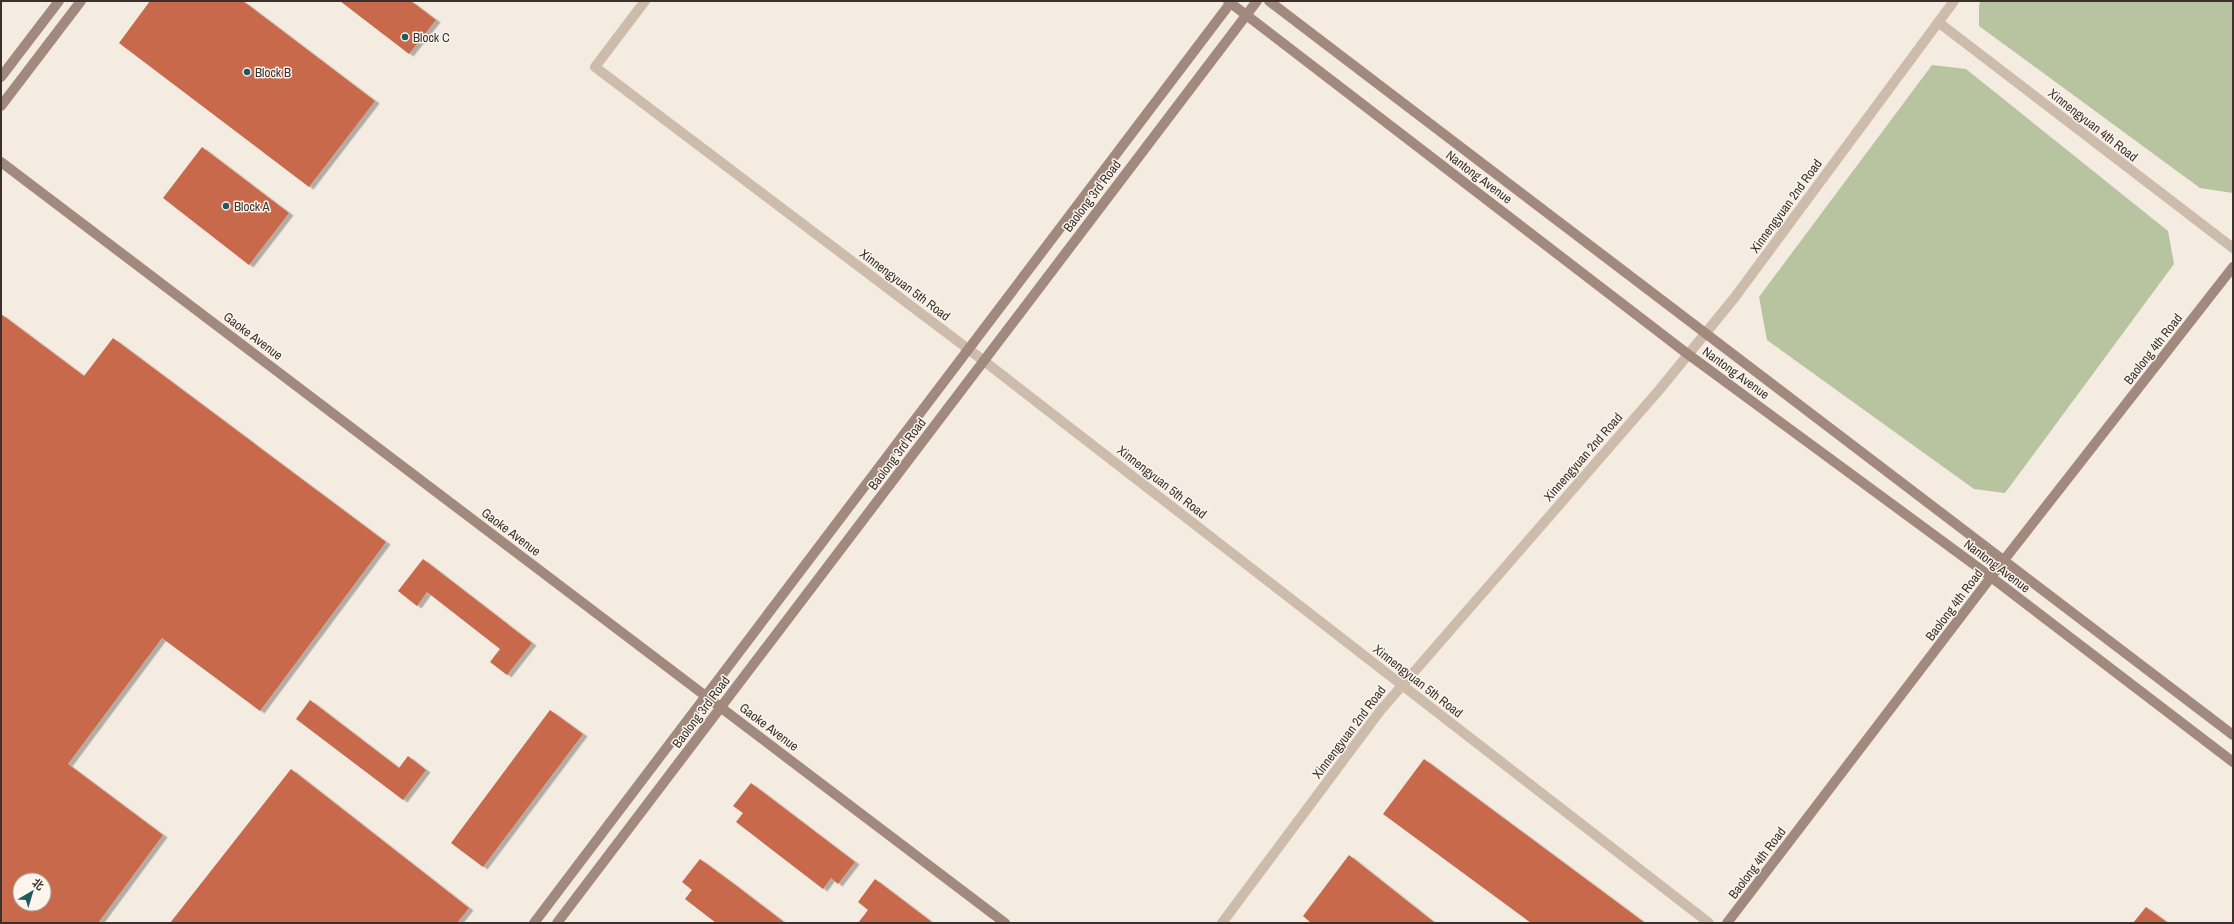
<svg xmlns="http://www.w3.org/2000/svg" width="2234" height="924" viewBox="0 0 2234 924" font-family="'Archivo Narrow','Noto Sans SC',sans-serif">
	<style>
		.green { fill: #b8c4a0 }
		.building { fill: #c8694b; fill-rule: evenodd; filter: url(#shadow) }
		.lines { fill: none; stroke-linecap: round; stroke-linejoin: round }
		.street { stroke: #cdbbac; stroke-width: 10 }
		.secondary { stroke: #a18a7d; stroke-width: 10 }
		.poi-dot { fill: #1f5a5e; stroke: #fbf5ee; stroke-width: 1.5 }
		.labels { text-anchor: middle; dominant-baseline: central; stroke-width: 3; stroke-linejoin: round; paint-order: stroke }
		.poi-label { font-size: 13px; fill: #3b302b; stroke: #fbf5ee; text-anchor: start }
		.street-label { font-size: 13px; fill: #3b302b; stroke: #fbf5ee }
	</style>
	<defs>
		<filter id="shadow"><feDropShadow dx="4.5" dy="2.5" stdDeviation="0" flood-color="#0004"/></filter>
	</defs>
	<rect width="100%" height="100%" fill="#f4ebe1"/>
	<!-- green -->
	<path class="green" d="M1981 1H2233V193L2200 188 1979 26V5Z
		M1932 65 1966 69 2168 231 2174 264 2005 493 1974 489 1767 340 1759 297Z"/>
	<!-- building -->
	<path class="building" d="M150 1H243L375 101 309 187 119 43Z
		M340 1H411L436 20 409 54Z
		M202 147 289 213 249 265 163 198Z
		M1 314 84 376 113 338 386 542 260 711 162 638 68 764 163 835 98 923H1ZM20 880H44V904H20Z
		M423 559 532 643 507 675 490 662 500 649 427 592 417 606 398 591Z
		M310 700 399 768 408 756 426 770 403 800 296 719Z
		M550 710 583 734 483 867 451 843Z
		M1424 759 1645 923H1531L1383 814Z
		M291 769 469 908 457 923H170Z
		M751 783 855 862 838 884 831 878 823 889 736 822 743 813 733 806Z
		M1349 855 1435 923H1311L1303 916Z
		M700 859 734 884 785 923H716L685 899 692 890 682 882Z
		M875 879 933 923H858L868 910 858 902Z
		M2146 907 2168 923H2133Z"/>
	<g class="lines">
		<!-- street -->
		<path class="street" d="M645 1 595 67 984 361 1709 923
			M1938 22 2233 248
			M1222 923 1380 711 1660 389 1735 297 1954 1"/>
		<!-- secondary -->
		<path class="secondary" d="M1228 1 1685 352 1991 577 2233 762
			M1269 1 2233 735
			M1 77 59 1
			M1 106 81 1
			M1 162 1005 923
			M534 923 1232 1
			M557 923 1257 1
			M1727 923 2004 560 2233 267"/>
	</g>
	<!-- markers -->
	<g class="poi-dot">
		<circle cx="405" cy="37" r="4"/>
		<circle cx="247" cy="72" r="4"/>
		<circle cx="226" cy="206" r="4"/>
	</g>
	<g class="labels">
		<!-- poi labels -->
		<g class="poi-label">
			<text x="413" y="37">Block C</text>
			<text x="255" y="72">Block B</text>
			<text x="234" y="206">Block A</text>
		</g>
		<!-- street labels -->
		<g class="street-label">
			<text transform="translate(2093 125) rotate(38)">Xinnengyuan 4th Road</text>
			<text transform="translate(1479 177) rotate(37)">Nantong Avenue</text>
			<text transform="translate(1092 196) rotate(-53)">Baolong 3rd Road</text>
			<text transform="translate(1786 206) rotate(-54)">Xinnengyuan 2nd Road</text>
			<text transform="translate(905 285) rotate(37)">Xinnengyuan 5th Road</text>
			<text transform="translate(253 336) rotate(37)">Gaoke Avenue</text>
			<text transform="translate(2153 349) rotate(-52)">Baolong 4th Road</text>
			<text transform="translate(1736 373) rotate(36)">Nantong Avenue</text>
			<text transform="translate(897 454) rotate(-53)">Baolong 3rd Road</text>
			<text transform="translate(1583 457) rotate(-49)">Xinnengyuan 2nd Road</text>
			<text transform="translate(1162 482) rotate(38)">Xinnengyuan 5th Road</text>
			<text transform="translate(511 532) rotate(37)">Gaoke Avenue</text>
			<text transform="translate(1997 566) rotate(37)">Nantong Avenue</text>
			<text transform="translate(1954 605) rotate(-53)">Baolong 4th Road</text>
			<text transform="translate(1418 681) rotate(38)">Xinnengyuan 5th Road</text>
			<text transform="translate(701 712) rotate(-53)">Baolong 3rd Road</text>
			<text transform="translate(769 727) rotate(37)">Gaoke Avenue</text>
			<text transform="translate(1349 732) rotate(-53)">Xinnengyuan 2nd Road</text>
			<text transform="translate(1757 863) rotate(-53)">Baolong 4th Road</text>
		</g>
	</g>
	<!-- border -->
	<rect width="2234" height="924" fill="none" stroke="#3b302b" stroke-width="4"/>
	<!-- north arrow -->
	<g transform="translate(32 892) rotate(38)"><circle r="19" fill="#fbf5ee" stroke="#aea6a0"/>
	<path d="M0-3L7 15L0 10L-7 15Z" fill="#1f5a5e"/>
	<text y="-6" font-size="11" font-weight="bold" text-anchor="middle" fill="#3b302b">北</text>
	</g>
</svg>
